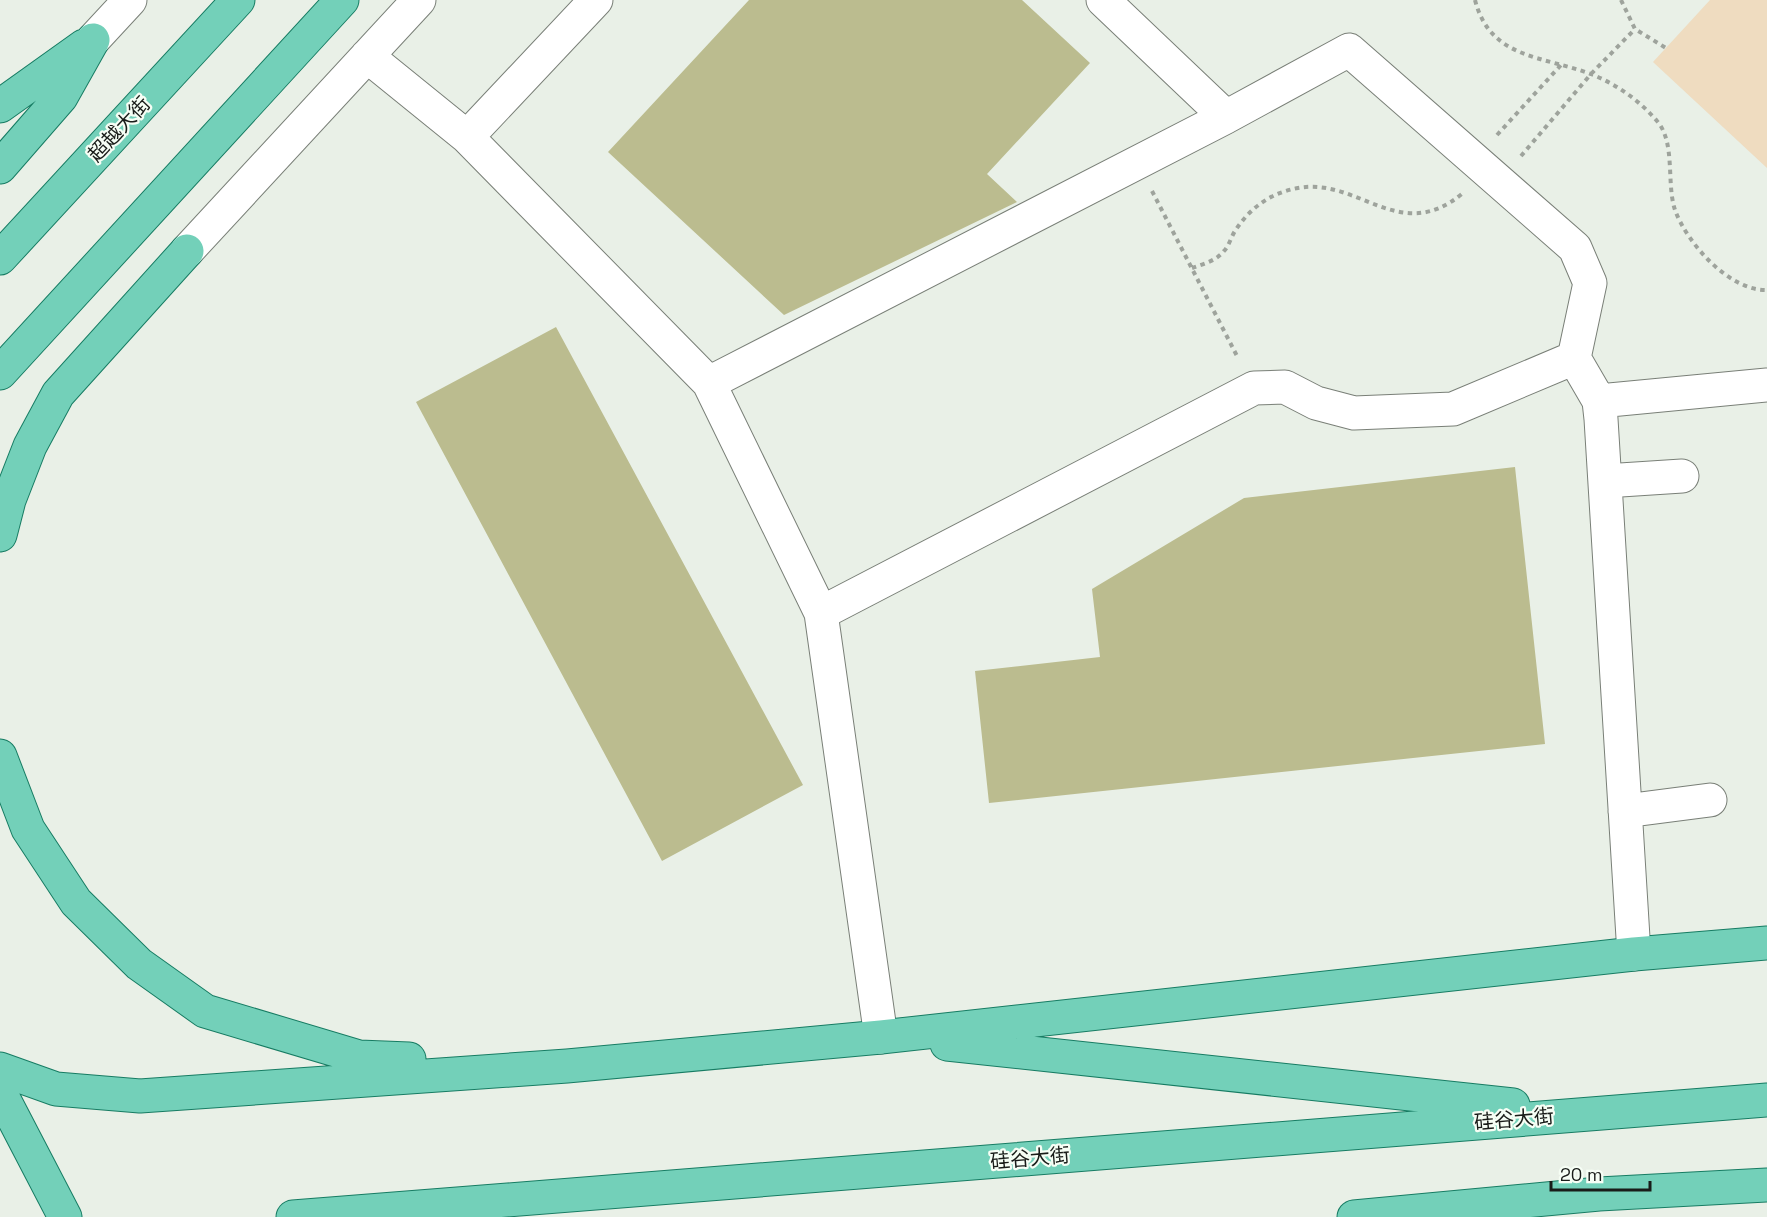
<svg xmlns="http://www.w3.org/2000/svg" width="1767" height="1217" viewBox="0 0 1767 1217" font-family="'Space Grotesk','Noto Sans SC',sans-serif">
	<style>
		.green { fill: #efdcc0 }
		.building { fill: #bbbc8f }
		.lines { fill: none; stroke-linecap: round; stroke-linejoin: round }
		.minor-casing { stroke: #797f77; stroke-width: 35 }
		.major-casing { stroke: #177c63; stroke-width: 35 }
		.path { stroke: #9ea39c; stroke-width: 4; stroke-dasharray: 4.5 4.5; stroke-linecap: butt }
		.minor { stroke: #fff; stroke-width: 33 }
		.major { stroke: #73d0b9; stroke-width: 33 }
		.labels { text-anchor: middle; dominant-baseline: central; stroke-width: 4.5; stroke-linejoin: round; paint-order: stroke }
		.street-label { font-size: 20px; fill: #191c19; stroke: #f6fef5 }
	</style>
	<rect width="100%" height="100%" fill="#e9f0e7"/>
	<!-- green -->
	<path class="green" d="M1710 0H1767V168L1653 62Z"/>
	<!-- building -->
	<path class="building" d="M749 0H1022L1090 63 987 174 1017 202 784 315 608 152Z
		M556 327 803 785 662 861 416 402Z
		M1515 467 1545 744 989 803 975 671 1100 657 1092 589 1244 498Z"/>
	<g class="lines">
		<!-- minor casing -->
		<g class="minor-casing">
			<path id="minor" d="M1103 0 1226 117
				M93 40 130 0
				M367 56 467 137 709 383 821 613 881 1037
				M467 137 596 0
				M187 251 419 0
				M709 383 1226 117 1349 50 1575 248 1590 283 1574 358
				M1599 401 1767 385
				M1605 481 1682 476
				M821 613 1254 388 1285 387 1316 403 1354 413 1453 409 1574 358 1599 401 1601 419 1634 954
				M1625 811 1710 800"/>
		</g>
		<!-- major casing -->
		<g class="major-casing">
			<path id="major" d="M0 106 84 46
				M0 167 61 97 93 40
				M0 258 238 0
				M0 373 342 0
				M0 535 9 500 30 446 58 394 187 251
				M0 756 28 829 76 902 139 964 205 1011 359 1057 409 1059
				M947 1044 1513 1105
				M0 1069 56 1089 140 1096 567 1066 881 1037 1634 954 1767 943
				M0 1092 65 1217
				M293 1217 1767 1100
				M1354 1217 1599 1194 1767 1185"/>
		</g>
		<!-- path -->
		<path class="path" d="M1475 0C1490 59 1543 56 1591 74 1616 84 1639 100 1657 121 1676 143 1666 183 1675 210 1687 243 1729 291 1767 290
			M1621 0 1635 29 1666 48
			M1497 135 1561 65
			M1521 156 1591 74 1635 29
			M1152 191 1238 358
			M1192 268C1203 264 1216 261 1224 251 1229 246 1231 237 1235 231 1250 208 1270 193 1298 188 1359 177 1400 246 1463 193"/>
		<!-- minor -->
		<use href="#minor" class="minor"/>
		<!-- major -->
		<use href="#major" class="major"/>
	</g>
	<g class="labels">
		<!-- street labels -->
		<g class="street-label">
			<text transform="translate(119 129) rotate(-47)">超越大街</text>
			<text transform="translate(1514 1119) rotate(-5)">硅谷大街</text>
			<text transform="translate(1030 1158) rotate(-5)">硅谷大街</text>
		</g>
	</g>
	<!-- scale -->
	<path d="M1551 1181v9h99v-9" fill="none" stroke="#191c19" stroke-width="3"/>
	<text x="1560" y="1181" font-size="18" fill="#191c19" stroke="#f6fef5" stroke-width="4.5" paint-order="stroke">20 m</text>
</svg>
